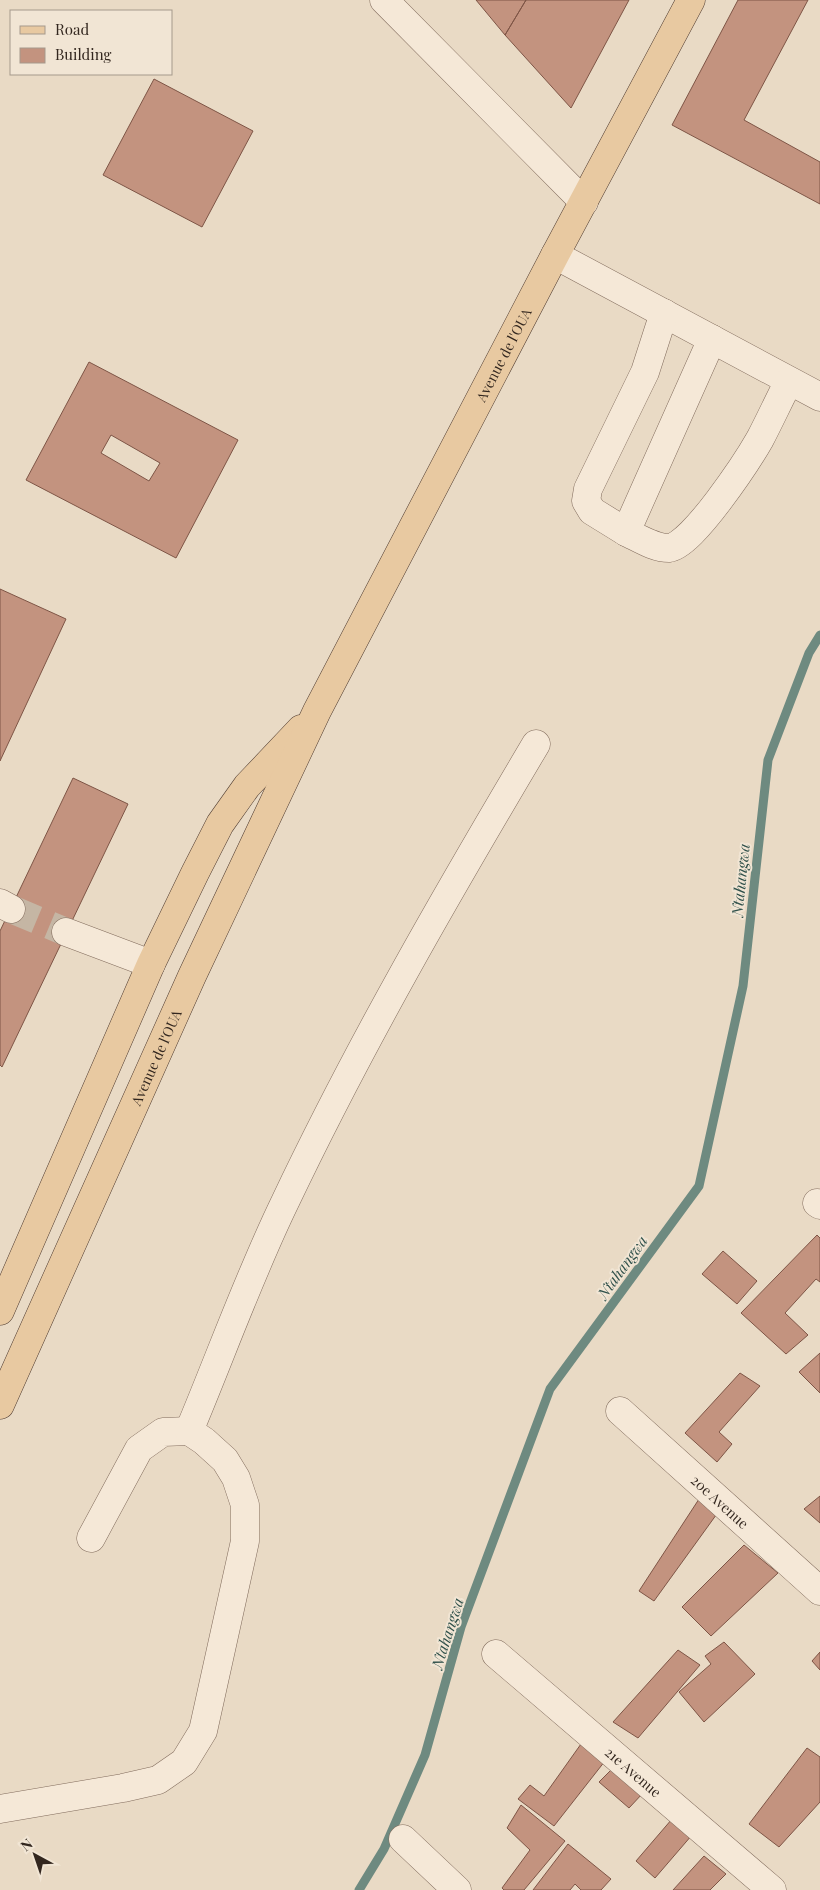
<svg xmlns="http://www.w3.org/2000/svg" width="820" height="1890" viewBox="0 0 820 1890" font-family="'Playfair Display',serif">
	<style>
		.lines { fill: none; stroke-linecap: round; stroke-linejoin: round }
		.stream { stroke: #6e8a80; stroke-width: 9 }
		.building { fill: #c3937f; stroke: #7e5546; fill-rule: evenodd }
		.minor-tunnel { stroke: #c5b6a4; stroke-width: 28; stroke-dasharray: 28 14; stroke-linecap: butt }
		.minor-casing { stroke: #826c5d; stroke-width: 29 }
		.major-casing { stroke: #503c31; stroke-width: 29 }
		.minor { stroke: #f5e8d7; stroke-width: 28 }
		.major { stroke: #e8c9a1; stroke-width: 28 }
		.labels { text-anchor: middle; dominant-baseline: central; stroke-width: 4; stroke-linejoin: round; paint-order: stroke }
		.street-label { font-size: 14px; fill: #33271f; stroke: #f1e5d4 }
		.water-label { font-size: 15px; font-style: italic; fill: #30514b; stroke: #f1e5d4 }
	</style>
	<rect width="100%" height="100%" fill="#e9dac5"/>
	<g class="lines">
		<!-- stream -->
		<path class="stream" d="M359 1890 384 1849 425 1755 461 1627 550 1389 699 1186 743 986 768 760 809 653 820 635"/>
	</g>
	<!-- building -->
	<path class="building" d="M476 0H526L505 35Z
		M526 0H629L571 108 505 35Z
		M738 0H808L744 120 820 162V204L672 125Z
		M154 79 253 131 202 227 103 175Z
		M89 362 238 440 176 558 26 480ZM111 435 160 463 149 481 101 453Z
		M0 589 66 619 0 761Z
		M73 778 128 804 2 1067 0 1065V931Z
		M817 1235 820 1238V1282L816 1279 785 1313 808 1335 786 1354 741 1313Z
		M723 1251 757 1281 737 1304 702 1274Z
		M820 1353V1393L799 1372Z
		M740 1373 760 1386 719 1432 732 1444 717 1462 685 1433Z
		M701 1496 719 1511 654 1601 639 1591Z
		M820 1496V1523L804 1509Z
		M744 1545 778 1573 711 1636 682 1607Z
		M724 1642 755 1674 704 1722 679 1692 711 1664 705 1656Z
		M678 1650 700 1665 638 1738 613 1722Z
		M820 1652V1670L812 1661Z
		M581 1744 605 1761 554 1826 518 1799 530 1785 544 1796Z
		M807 1748 820 1757V1802L779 1847 749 1824Z
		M613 1768 643 1793 629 1808 599 1782Z
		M521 1805 565 1841 524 1890H504L502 1888 530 1850 507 1828Z
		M672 1819 692 1835 655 1878 636 1861Z
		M568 1844 611 1879 601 1890H581L575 1884 570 1890H533Z
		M704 1856 726 1874 710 1890H673Z"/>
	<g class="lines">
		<!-- minor-tunnel -->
		<path class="minor-tunnel" d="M11 909 66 932"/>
		<!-- minor casing -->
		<g class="minor-casing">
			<g id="minor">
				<path d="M384 0 584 202"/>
				<path d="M555 255 820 397"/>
				<path d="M712 339 626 532C639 538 654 548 669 548 692 546 748 460 760 439 770 420 779 400 789 381"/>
				<path d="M626 532 592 511 586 501 588 489 645 372 664 313"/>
				<path d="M0 903 11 909"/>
				<path d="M66 932 151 964"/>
				<path d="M817 1203 820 1205"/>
				<path id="s1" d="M620 1411 820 1591"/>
				<path d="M91 1538 139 1449 163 1432 189 1431"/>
				<path id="s2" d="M496 1654 772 1890"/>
				<path d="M0 1809 123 1788 158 1780 184 1762 203 1731 245 1541V1505L236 1478 225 1460 204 1441 189 1431C221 1355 249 1276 285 1202 360 1044 447 894 536 744"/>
				<path d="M403 1839 457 1890"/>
			</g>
		</g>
		<!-- major casing -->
		<g class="major-casing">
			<g id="major">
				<path d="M0 1311 151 964 195 873 220 824 247 786 301 729"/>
				<path id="s3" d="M0 1405 192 976 317 711 555 255 691 0"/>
			</g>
		</g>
		<!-- minor -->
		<use href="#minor" class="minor"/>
		<!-- major -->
		<use href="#major" class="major"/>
	</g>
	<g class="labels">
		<!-- street labels -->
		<g class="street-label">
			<text stroke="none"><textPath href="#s3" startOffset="1165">Avenue de l'OUA</textPath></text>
			<text stroke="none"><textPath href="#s3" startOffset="381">Avenue de l'OUA</textPath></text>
			<text stroke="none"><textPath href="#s1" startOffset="135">20e Avenue</textPath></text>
			<text stroke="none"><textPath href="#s2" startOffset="181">21e Avenue</textPath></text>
		</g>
		<!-- water labels -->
		<g class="water-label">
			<text transform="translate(740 880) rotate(-84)">Ntahangwa</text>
			<text transform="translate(622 1267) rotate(-54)">Ntahangwa</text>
			<text transform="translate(447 1633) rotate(-72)">Ntahangwa</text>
		</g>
	</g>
	<!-- legend -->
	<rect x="10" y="10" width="162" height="65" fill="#f1e5d4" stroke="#a5998c"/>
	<rect x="20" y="26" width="25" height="8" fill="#e8c9a1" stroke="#a5998c"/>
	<text x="55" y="35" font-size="15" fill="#33271f">Road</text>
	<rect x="20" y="48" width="25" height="15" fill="#c3937f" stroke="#a5998c"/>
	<text x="55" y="60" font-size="15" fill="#33271f">Building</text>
	<!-- north arrow -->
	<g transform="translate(35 1855) rotate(320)" stroke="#f1e5d4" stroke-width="4" paint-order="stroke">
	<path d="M0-4L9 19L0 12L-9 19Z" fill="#33271f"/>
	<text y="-8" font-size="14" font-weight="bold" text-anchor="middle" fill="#33271f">N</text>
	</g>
</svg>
